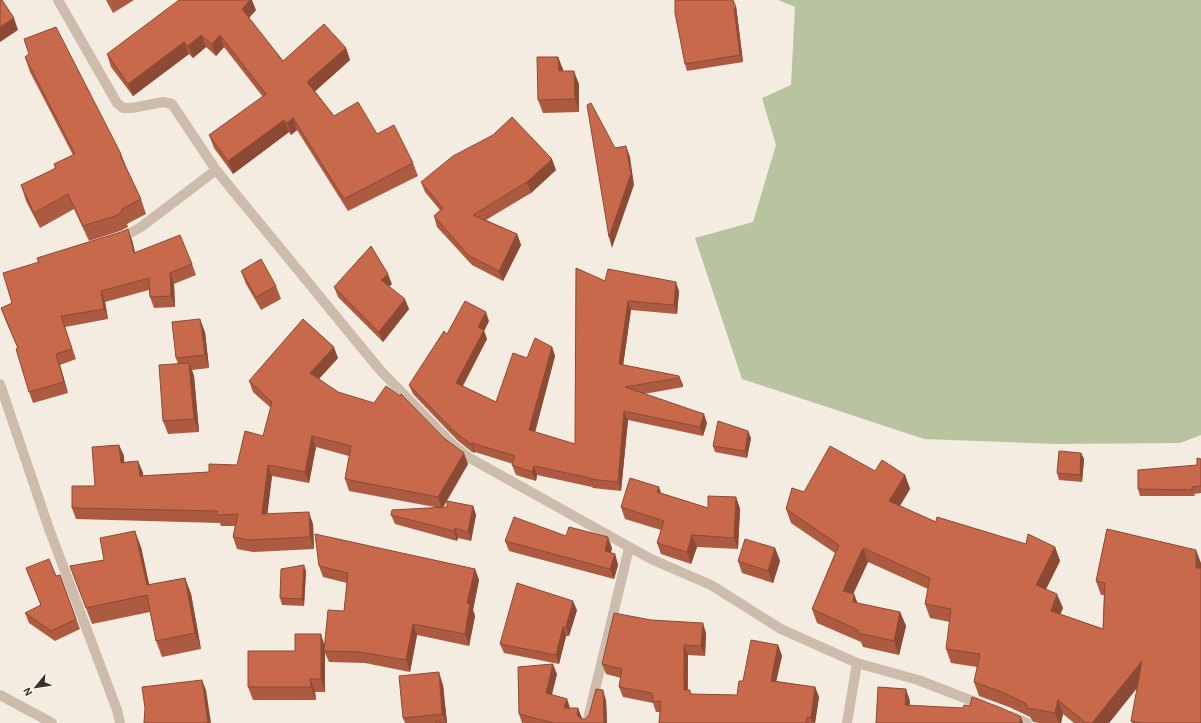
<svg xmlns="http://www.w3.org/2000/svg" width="1201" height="723" viewBox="0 0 1201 723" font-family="'Alegreya Sans',sans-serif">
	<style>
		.green { fill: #b8c4a0 }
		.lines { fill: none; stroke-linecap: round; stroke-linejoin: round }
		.minor { stroke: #cdbbac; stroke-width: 10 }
		.wall { fill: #ac5a40 }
		.shaded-wall { fill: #8c4a34 }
		.building { fill: #c8694b; stroke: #8c4a34 }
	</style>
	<rect width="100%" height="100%" fill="#f4ebe1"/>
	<!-- green -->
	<path class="green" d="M778 0H1201V435L1180 443 1056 444 924 439 742 379 695 238 753 222 776 145 762 98 791 85 795 7Z"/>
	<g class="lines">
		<!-- minor -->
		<path class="minor" d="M58 0 117 103 123 108H132L163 102 172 104 216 170 380 370 453 445 468 457 651 559 711 585 781 629 857 663 918 680 983 705
			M117 239 123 237 141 227 216 170
			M0 384 48 526 117 710 120 723
			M0 695 52 723
			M1011 716 1027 723
			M587 723 629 548
			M847 723 857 663"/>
	</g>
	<!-- wall -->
	<path class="wall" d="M106 0H134L113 13Z
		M736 6 743 62 687 71 685 64Z
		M256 10 249 18 283 61 346 48 350 60 315 91 334 116 377 134 413 163 418 176 348 211 297 130 291 135 289 132 233 174 214 148 209 135 263 97 224 47 216 56 206 47 193 58 189 54 133 96 111 67 107 54Z
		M25 57 127 169 141 199 146 214 127 224 128 227 120 231 89 241 74 209 40 228 26 201 21 185 55 169 54 164 73 155 30 72Z
		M558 57 563 71 579 84V112L543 113 538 100Z
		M556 170 531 193 486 220 517 234 521 245 503 281 472 265 437 227 434 216 440 210 425 192 421 182Z
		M132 240 135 253 192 264 196 275 174 284 175 307 154 308 150 297 149 290 105 302 108 319 65 327 76 359 60 365 68 393 33 403 29 392 18 349 5 319 1 308 12 303 38 262 37 258Z
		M241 271 276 286 281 299 261 310 246 284Z
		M605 281 679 291 677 314 631 310 623 365 679 376 683 385V387L644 394 707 423 703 436 628 420 621 491 593 488 592 487 537 475 536 481 516 475 512 465 513 464 475 452V453L472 452 457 440 413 394 409 385 489 321 484 331 487 339 463 386 496 402 527 358 552 347 555 356 535 432 575 444Z
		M392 284 389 286 409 309 383 342 338 297 334 287Z
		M205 332 209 368 192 370 194 376 199 432 168 434 163 421 178 364 176 358Z
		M338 358 319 379 338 392 468 464 443 508 473 506 476 515 471 541 458 538 457 541 395 524 391 515 440 508 349 491 345 479 349 456 316 447 309 483 272 476 267 514 313 524 314 549 253 552 237 549 233 537 235 526H221L220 523 76 519 72 508 95 486 119 445 124 456V462L138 461 143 473V476L209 472 237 465 263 436 271 408 253 392 249 381Z
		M751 438 747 458 715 452 713 446Z
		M1081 453 1084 459 1082 482 1059 480 1057 473Z
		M1201 459V493L1194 494 1195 496H1140L1138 489 1197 465Z
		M875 471 905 475 910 489 900 506 936 522 1026 544 1055 547 1060 561 1046 589 1063 608 1060 614 1103 629 1104 595H1101L1096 581 1107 529 1201 723H1132L1131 721 1138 687 1109 723H1074L1063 714 1061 723H1040L1033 722 1030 717 1009 707 979 696 974 682 977 667 951 663 946 649 950 622 930 618 925 604 928 589 868 562 853 594H854L857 603 900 612 906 626 899 655 863 647 861 642 817 623 812 609 835 553 791 523 786 509 804 492Z
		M661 493 708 508 736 497 740 509 738 549 697 547 691 564 661 554 657 543 661 530 625 519 621 507Z
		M566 536 612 548 611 553 615 554 618 565 614 579 509 551 505 541Z
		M141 547 149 585 185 578 191 594 201 649 162 657 156 641 150 612 92 624 70 566 104 560Z
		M775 548 780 561 773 583 742 573 738 561Z
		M319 566 475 569 479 580 473 610 475 616 469 646 417 635 410 672 365 663 329 662 325 653V692H315L316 700H253L248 687 295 651 325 646 344 611 347 583 323 577Z
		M26 568 56 576 60 575 80 629 55 641 29 623 25 613 41 605Z
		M306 571 304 606 282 605 280 598Z
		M577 610 569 636H566L559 664 504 653 500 644Z
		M706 633 705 656 688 655V690L692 694 737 695 743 681 778 645 782 656 776 681 815 687 819 697 815 723H659L660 712H656L653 703 623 697 619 687 621 678 606 674 602 664Z
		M557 674 552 695 567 699 570 708H578L581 719H585L606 700 607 723H522L519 714Z
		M443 685 447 723H405L403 718Z"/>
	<!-- shaded-wall -->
	<path class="shaded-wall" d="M250 0H252L256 10 246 21 242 9Z
		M734 0 736 6 743 62 740 55Z
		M14 18 18 30 0 42V27Z
		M201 35 206 47 193 58 188 46Z
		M220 35 224 47 216 56 212 44Z
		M184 42 189 54 133 96 128 84Z
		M346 48 350 60 312 94 307 82Z
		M558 57 563 69V84L559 71Z
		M574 71 579 84V112L575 99Z
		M293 118 297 130 291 135 287 123Z
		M284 120 289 132 233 174 228 161Z
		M626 146 630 157 634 185 612 248 609 237Z
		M121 154 127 169 125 171 120 155Z
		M552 159 556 170 531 193 527 182Z
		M128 229 132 240 138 264 134 253Z
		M517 234 521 245 503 281 499 271Z
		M170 273 174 284 175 307 171 296Z
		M388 274 392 284 384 290 381 280Z
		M676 282 679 291 677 314 674 305Z
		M101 291 105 302 108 319 104 309Z
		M405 299 409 309 383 342 379 332Z
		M628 301 631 310 622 373 619 364Z
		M486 312 489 321 484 331 487 339 459 392 456 383 478 327Z
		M200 319 205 332 209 368 205 355Z
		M334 347 338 358 314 384 310 373Z
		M552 347 555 356 533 440 529 430Z
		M56 354 60 365 68 393 64 382Z
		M189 363 194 376 199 432 194 419Z
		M679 376 683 385V387L679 378Z
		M624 411 628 420 621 491 618 482Z
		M704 414 707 423 703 436 700 427Z
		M748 431 751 438 747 458 745 451Z
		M312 436 316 447 309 483 305 472Z
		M472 443 475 452V453L471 444Z
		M119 445 124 456 125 474 121 463Z
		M464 453 468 464 442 508 438 497Z
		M1081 453 1084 459 1082 482 1080 475Z
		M138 461 143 473 144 488 140 476Z
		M268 465 272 476 266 526 262 514Z
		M534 466 537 475 536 481 532 472Z
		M905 475 910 489 894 515 889 501Z
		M659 487 663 498 657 492Z
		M736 497 740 509 738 549 734 538Z
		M473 506 476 515 471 541 468 532Z
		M309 512 313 524 314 549 310 537Z
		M455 528 458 538 457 541 454 531Z
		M135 531 141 547 153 602 147 585Z
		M692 535 697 547 691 564 687 552Z
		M608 537 612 548 608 561 605 551Z
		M1055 547 1060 561 1041 599 1036 585Z
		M775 548 780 561 773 583 768 571Z
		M863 548 868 562 848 605 843 591Z
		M1196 550 1201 563V582L1196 568Z
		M615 554 618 565 614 579 610 569Z
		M304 565 306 571 304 606 302 599Z
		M475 569 479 580 473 610 475 616 469 646 465 634 467 603Z
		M185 578 191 594 201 649 195 633Z
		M854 594 860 609 853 602Z
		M1057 594 1063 608 1056 625 1051 611Z
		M573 601 577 610 569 636 566 627Z
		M900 612 906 626 899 655 894 641Z
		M703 623 706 633 705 656 701 646Z
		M413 624 417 635 410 672 406 660Z
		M563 627 566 636 559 664 556 655Z
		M321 634 325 647 324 651 325 653V692L321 679Z
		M684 645 688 655 687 700 684 690Z
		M778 645 782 656 774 691 771 681Z
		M1142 661 1147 675 1109 723H1092Z
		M553 664 557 674 549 703 546 693Z
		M439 672 443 685 447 723H446L442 714Z
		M310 679 315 692 316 700 311 687Z
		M202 680 206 690 211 723H208Z
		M815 687 819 697 815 723H813L811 718Z
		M906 689 910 701 909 717 905 705Z
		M603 690 606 700 607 723H604Z
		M567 699 570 709 564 708Z
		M1058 700 1063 714 1061 723H1059L1055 713Z
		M578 708 582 718 581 723 577 715Z
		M1021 717 1023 723H1020Z"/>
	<!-- building -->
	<path class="building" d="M0 0H2L14 18 0 27Z
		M179 0H250L242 9 283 61 324 24 346 48 307 82 334 116 358 102 377 134 394 125 413 163 344 199 293 118 287 123 284 120 228 161 209 135 266 94 220 35 212 44 201 35 188 46 184 42 128 84 107 54Z
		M675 0H733L740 55 685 64 675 13Z
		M56 27 121 154 120 155 141 199 122 209V212L115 216 83 226 68 194 34 213 21 185 56 168 54 164 75 154 25 57 29 54 24 39Z
		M537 57H558L559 71H574L575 99 538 100Z
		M591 103 615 148 626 146 631 174 609 237 587 105Z
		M512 117 552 159 527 182 473 215 517 234 499 271 468 255 434 216 443 208 421 182 453 156 493 135Z
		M128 229 134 253 180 235 192 264 170 273 171 296 150 297 149 278 101 291 104 309 61 316 72 349 56 354 64 382 29 392 16 349 18 348 1 308 12 303 3 273 39 262 37 258 121 232Z
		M371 246 388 274 381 280 405 299 379 332 334 287Z
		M261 259 276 286 256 297 241 271Z
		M576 268 605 281 608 269 676 282 674 305 628 301 619 364 679 376V378L625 387 704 414 700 427 624 411 618 482 590 479V478L534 466 532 472 512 465 515 456 472 443 471 444 468 442 454 431 409 385 444 331 447 334 465 301 486 312 478 327 484 330 456 383 496 402 513 353 527 358 535 338 552 347 529 430 575 444Z
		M200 319 205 355 176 358 172 322Z
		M303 319 334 347 310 373 338 392 374 403 386 386 400 396 401 394 444 438 464 453 438 497 345 479 351 446 312 436 305 472 268 465 262 514 309 512 310 537 249 540 233 537 238 514 217 515V511L72 508V486H95L92 447 119 445 121 463 138 461 140 476 209 472V464L237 465 245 431 263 436 272 402 249 381Z
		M189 363 194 419 163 421 159 365Z
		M718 421 748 431 745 451 713 446Z
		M830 446 875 471 882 460 905 475 889 501 936 522 937 517 1026 544 1028 534 1055 547 1036 585 1057 594 1051 611 1103 629 1105 583 1096 581 1107 529 1196 550V568H1201V723H1141L1131 721 1142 661 1092 723H1086L1058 700 1055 713 1028 708 1025 703 1004 693 974 682 980 654 946 649 951 609 925 604 930 578 863 548 843 591 854 594 853 602 900 612 894 641 858 633V630L812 609 839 545 786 509 792 488 804 492Z
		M1059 451 1081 453 1080 475 1057 473Z
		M1197 458 1201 459V486L1192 487V490L1138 489V470L1197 465Z
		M630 478 659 487 657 492 708 508V496L736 497 734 538 692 535 687 552 657 543 664 521 621 507Z
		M447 501 473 506 468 532 455 528 454 531 391 515 392 510 447 507Z
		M514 517 566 536 569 527 608 537 605 551 615 554 610 569 505 541Z
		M135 531 147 585 185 578 195 633 156 641 147 595 86 608 70 566 104 560 100 538Z
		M315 534 475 569 467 603 470 604 465 634 413 624 406 660 360 652 324 651 328 610 344 611 348 573 319 566Z
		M745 539 775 548 768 571 738 561Z
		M49 559 56 576 60 575 76 619 51 631 25 613 41 605 26 568Z
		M304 565 302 599 280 598 281 569Z
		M517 583 573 601 566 627H563L556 655 500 644Z
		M614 613 651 620 703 623 701 646 684 645V690H690V694L737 695 739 681H743L751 640 778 645 771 681 815 687 811 718 807 717 806 723H659L661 701 653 702 652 693 619 687 622 669 602 664Z
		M295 634H321V679H310L311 687H248V651H295Z
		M553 664 546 693 567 699 564 708H578L577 715 581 719H585L589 715 596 689 603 690 604 723H554L519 714 518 667Z
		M439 672 442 714 403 718 399 676Z
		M202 680 208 723H144L145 708 142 687Z
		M878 687 906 689 905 705 963 708 964 705 970 706 972 697 999 707 1021 717 1020 723H876Z
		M436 721 444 723H436Z"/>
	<!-- north arrow -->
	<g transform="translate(36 687) rotate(240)" stroke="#fbf5ee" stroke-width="3" paint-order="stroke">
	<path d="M0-3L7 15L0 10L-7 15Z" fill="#3b302b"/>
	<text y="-6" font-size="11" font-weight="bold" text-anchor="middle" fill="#3b302b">N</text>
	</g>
</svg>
